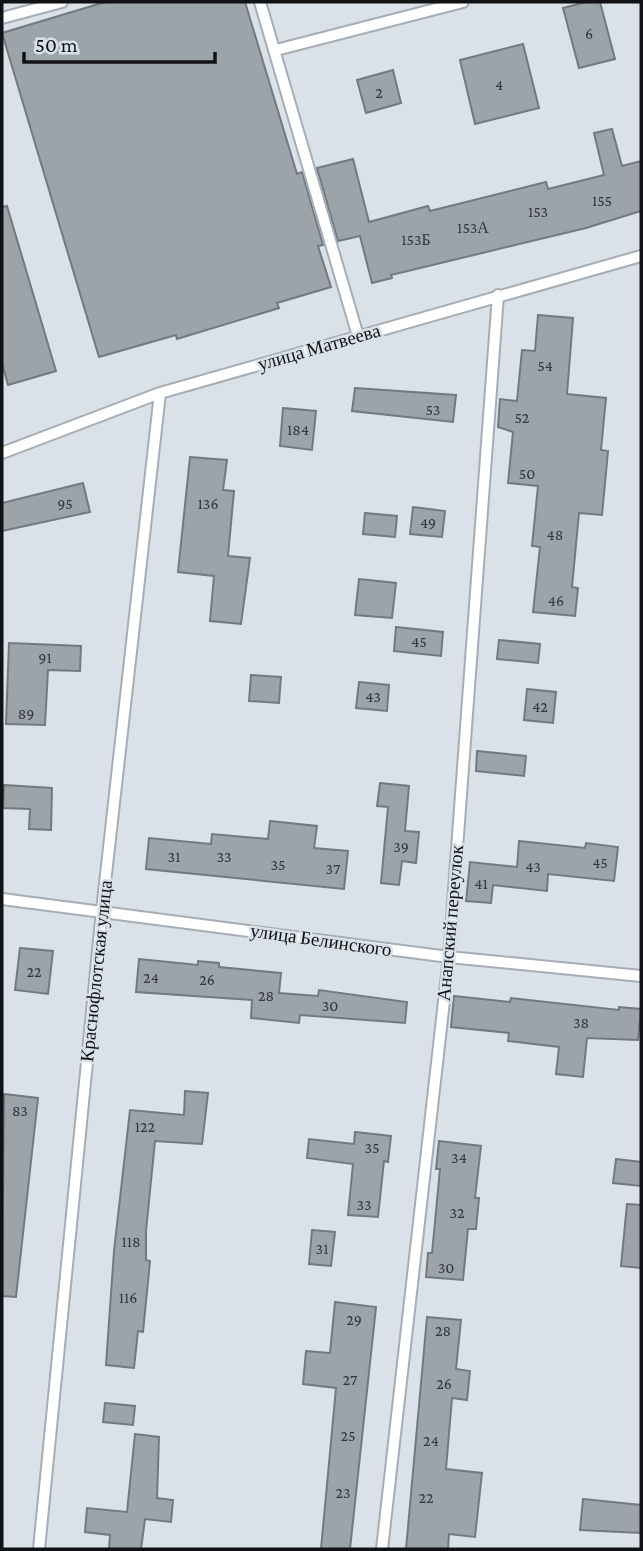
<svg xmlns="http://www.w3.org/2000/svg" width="643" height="1551" viewBox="0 0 643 1551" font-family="'Crimson Pro',serif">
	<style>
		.building { fill: #9ca3a9; stroke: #737980; stroke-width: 2 }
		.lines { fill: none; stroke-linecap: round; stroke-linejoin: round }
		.service-casing { stroke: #a7adb4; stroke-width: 14 }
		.service { stroke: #fff; stroke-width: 10 }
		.labels { text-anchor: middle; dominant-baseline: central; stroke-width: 5; stroke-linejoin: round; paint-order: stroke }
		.number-label { font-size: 16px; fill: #33363a }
		.street-label { font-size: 19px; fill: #101215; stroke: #dae1e8 }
	</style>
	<rect width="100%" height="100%" fill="#dae1e8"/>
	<!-- building -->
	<path class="building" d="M105 2H245L297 174 302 172 323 245 318 246 331 287 277 303 279 308 177 339 176 335 99 357 2 33Z
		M586 2H600L615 59 579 68 563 8Z
		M523 44 539 108 475 124 460 60Z
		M393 70 401 103 366 113 357 80Z
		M612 129 622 166 641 161V211L586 228 391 275 392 278 372 283 360 236 338 241 317 168 353 159 369 222 428 206 430 211 546 182 548 189 604 175 594 133Z
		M7 206 56 371 8 385 2 363V207Z
		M538 315 573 318 567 394 606 398 601 450 608 451 602 515 579 513 572 587 578 588 575 616 533 612 540 547 532 546 538 486 508 483 513 432 498 427 500 399 517 401 522 350 535 351Z
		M355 388 456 395 453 422 352 411Z
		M283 408 316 411 312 450 280 446Z
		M190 457 227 460 223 490 234 491 228 556 250 558 241 624 210 621 214 576 178 572Z
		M83 483 90 512 2 531V503Z
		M413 507 445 511 442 537 410 534Z
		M365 513 397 516 395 537 363 534Z
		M359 579 396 583 392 618 355 615Z
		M396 627 443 632 441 656 394 651Z
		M499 640 540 644 538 663 497 659Z
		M9 643 81 646 80 671 48 670 45 725 6 724Z
		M251 675 281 677 279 703 249 701Z
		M359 682 389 685 387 711 356 708Z
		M527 689 556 692 553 723 524 720Z
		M477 751 526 756 524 776 476 771Z
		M380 783 409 786 405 831 419 832 416 863 402 861 399 885 381 883 388 807 377 806Z
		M4 785 52 788 51 830 29 829 30 809 3 808Z
		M270 821 317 826 314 848 348 851 344 889 146 869 149 838 211 844 212 834 268 839Z
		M519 841 585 848 586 843 618 847 614 881 548 874 547 891 493 885 491 903 466 901 470 862 517 867Z
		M20 948 53 951 48 994 15 990Z
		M139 959 198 965V961L219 963V967L281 973 279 993 318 996 319 990 407 1002 405 1023 300 1015 299 1023 251 1018 252 1000 136 992Z
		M454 996 510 1002 511 998 619 1010V1007L641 1009 638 1040 587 1038 583 1077 556 1074 559 1047 508 1041 509 1033 451 1027Z
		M185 1091 208 1093 202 1144 155 1141 146 1231V1260L150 1261 143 1332 138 1331 134 1368 106 1365 114 1251 130 1110 184 1115Z
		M4 1094 38 1098 16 1297 2 1296Z
		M355 1132 391 1136 388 1162 384 1161 378 1217 348 1215 353 1164 307 1158 309 1139 354 1144Z
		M439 1141 481 1146 475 1198H479L476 1229H468L463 1280 426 1277 428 1253H432L440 1169H436Z
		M616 1159 641 1162V1186L613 1183Z
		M627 1204 641 1205V1268L621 1266Z
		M312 1230 335 1232 331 1266 309 1264Z
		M335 1302 376 1307 350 1549H321L336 1388 303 1384 306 1351 330 1353Z
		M427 1317 461 1320 456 1369 470 1371 467 1400 452 1398 446 1469 482 1473 475 1537 449 1534 448 1549H406Z
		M105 1403 135 1406 133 1425 103 1422Z
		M135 1434 159 1437 157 1498 173 1500 171 1522 145 1519 141 1549H109L110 1535 85 1532 87 1508 127 1512Z
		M583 1499 641 1505V1533L580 1530Z"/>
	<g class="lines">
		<!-- service casing -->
		<g class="service-casing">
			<path id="service" d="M260 2 358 336
				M2 18 62 2
				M276 50 463 2
				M2 453 160 393 641 256
				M2 899 449 957 641 976
				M39 1549 102 910 160 393
				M382 1549 449 957 498 295"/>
		</g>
		<!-- service -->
		<use href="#service" class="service"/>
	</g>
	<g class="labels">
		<!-- number labels -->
		<g class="number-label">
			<text x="589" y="33">6</text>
			<text x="499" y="84">4</text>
			<text x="379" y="92">2</text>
			<text x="602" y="200">155</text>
			<text x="538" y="211">153</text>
			<text x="473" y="227">153А</text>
			<text x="416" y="239">153Б</text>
			<text x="545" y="365">54</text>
			<text x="433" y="409">53</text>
			<text x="522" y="417">52</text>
			<text x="298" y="429">184</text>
			<text x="527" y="473">50</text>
			<text x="65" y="503">95</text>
			<text x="208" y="503">136</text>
			<text x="428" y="522">49</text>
			<text x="555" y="534">48</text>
			<text x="556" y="600">46</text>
			<text x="419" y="641">45</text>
			<text x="45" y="657">91</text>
			<text x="373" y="696">43</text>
			<text x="540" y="706">42</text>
			<text x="26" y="713">89</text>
			<text x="401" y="846">39</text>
			<text x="174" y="856">31</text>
			<text x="224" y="856">33</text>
			<text x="600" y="862">45</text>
			<text x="278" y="864">35</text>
			<text x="533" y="866">43</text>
			<text x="333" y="868">37</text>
			<text x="481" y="883">41</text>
			<text x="34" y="971">22</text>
			<text x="151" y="977">24</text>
			<text x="207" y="979">26</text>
			<text x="266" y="995">28</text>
			<text x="330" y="1005">30</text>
			<text x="581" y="1022">38</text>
			<text x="20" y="1110">83</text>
			<text x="145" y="1126">122</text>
			<text x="372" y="1147">35</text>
			<text x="459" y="1157">34</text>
			<text x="364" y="1204">33</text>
			<text x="457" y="1212">32</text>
			<text x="131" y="1241">118</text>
			<text x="322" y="1248">31</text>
			<text x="446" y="1267">30</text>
			<text x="128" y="1297">116</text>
			<text x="354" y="1319">29</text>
			<text x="443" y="1330">28</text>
			<text x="350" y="1379">27</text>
			<text x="444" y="1383">26</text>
			<text x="348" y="1435">25</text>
			<text x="431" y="1440">24</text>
			<text x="343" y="1492">23</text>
			<text x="426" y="1497">22</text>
		</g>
		<!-- street labels -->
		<g class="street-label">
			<text transform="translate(319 347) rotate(-16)">улица Матвеева</text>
			<text transform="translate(450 923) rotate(-85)">Анапский переулок</text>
			<text transform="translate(321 940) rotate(8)">улица Белинского</text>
			<text transform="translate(96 971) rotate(-84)">Краснофлотская улица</text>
		</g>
	</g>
	<!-- border -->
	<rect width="643" height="1551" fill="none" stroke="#101215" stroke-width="7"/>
	<!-- scale -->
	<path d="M24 52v10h191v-10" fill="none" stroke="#101215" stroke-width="3.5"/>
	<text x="35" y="52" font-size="21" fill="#101215" stroke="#dae1e8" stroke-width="5" paint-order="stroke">50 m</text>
</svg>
